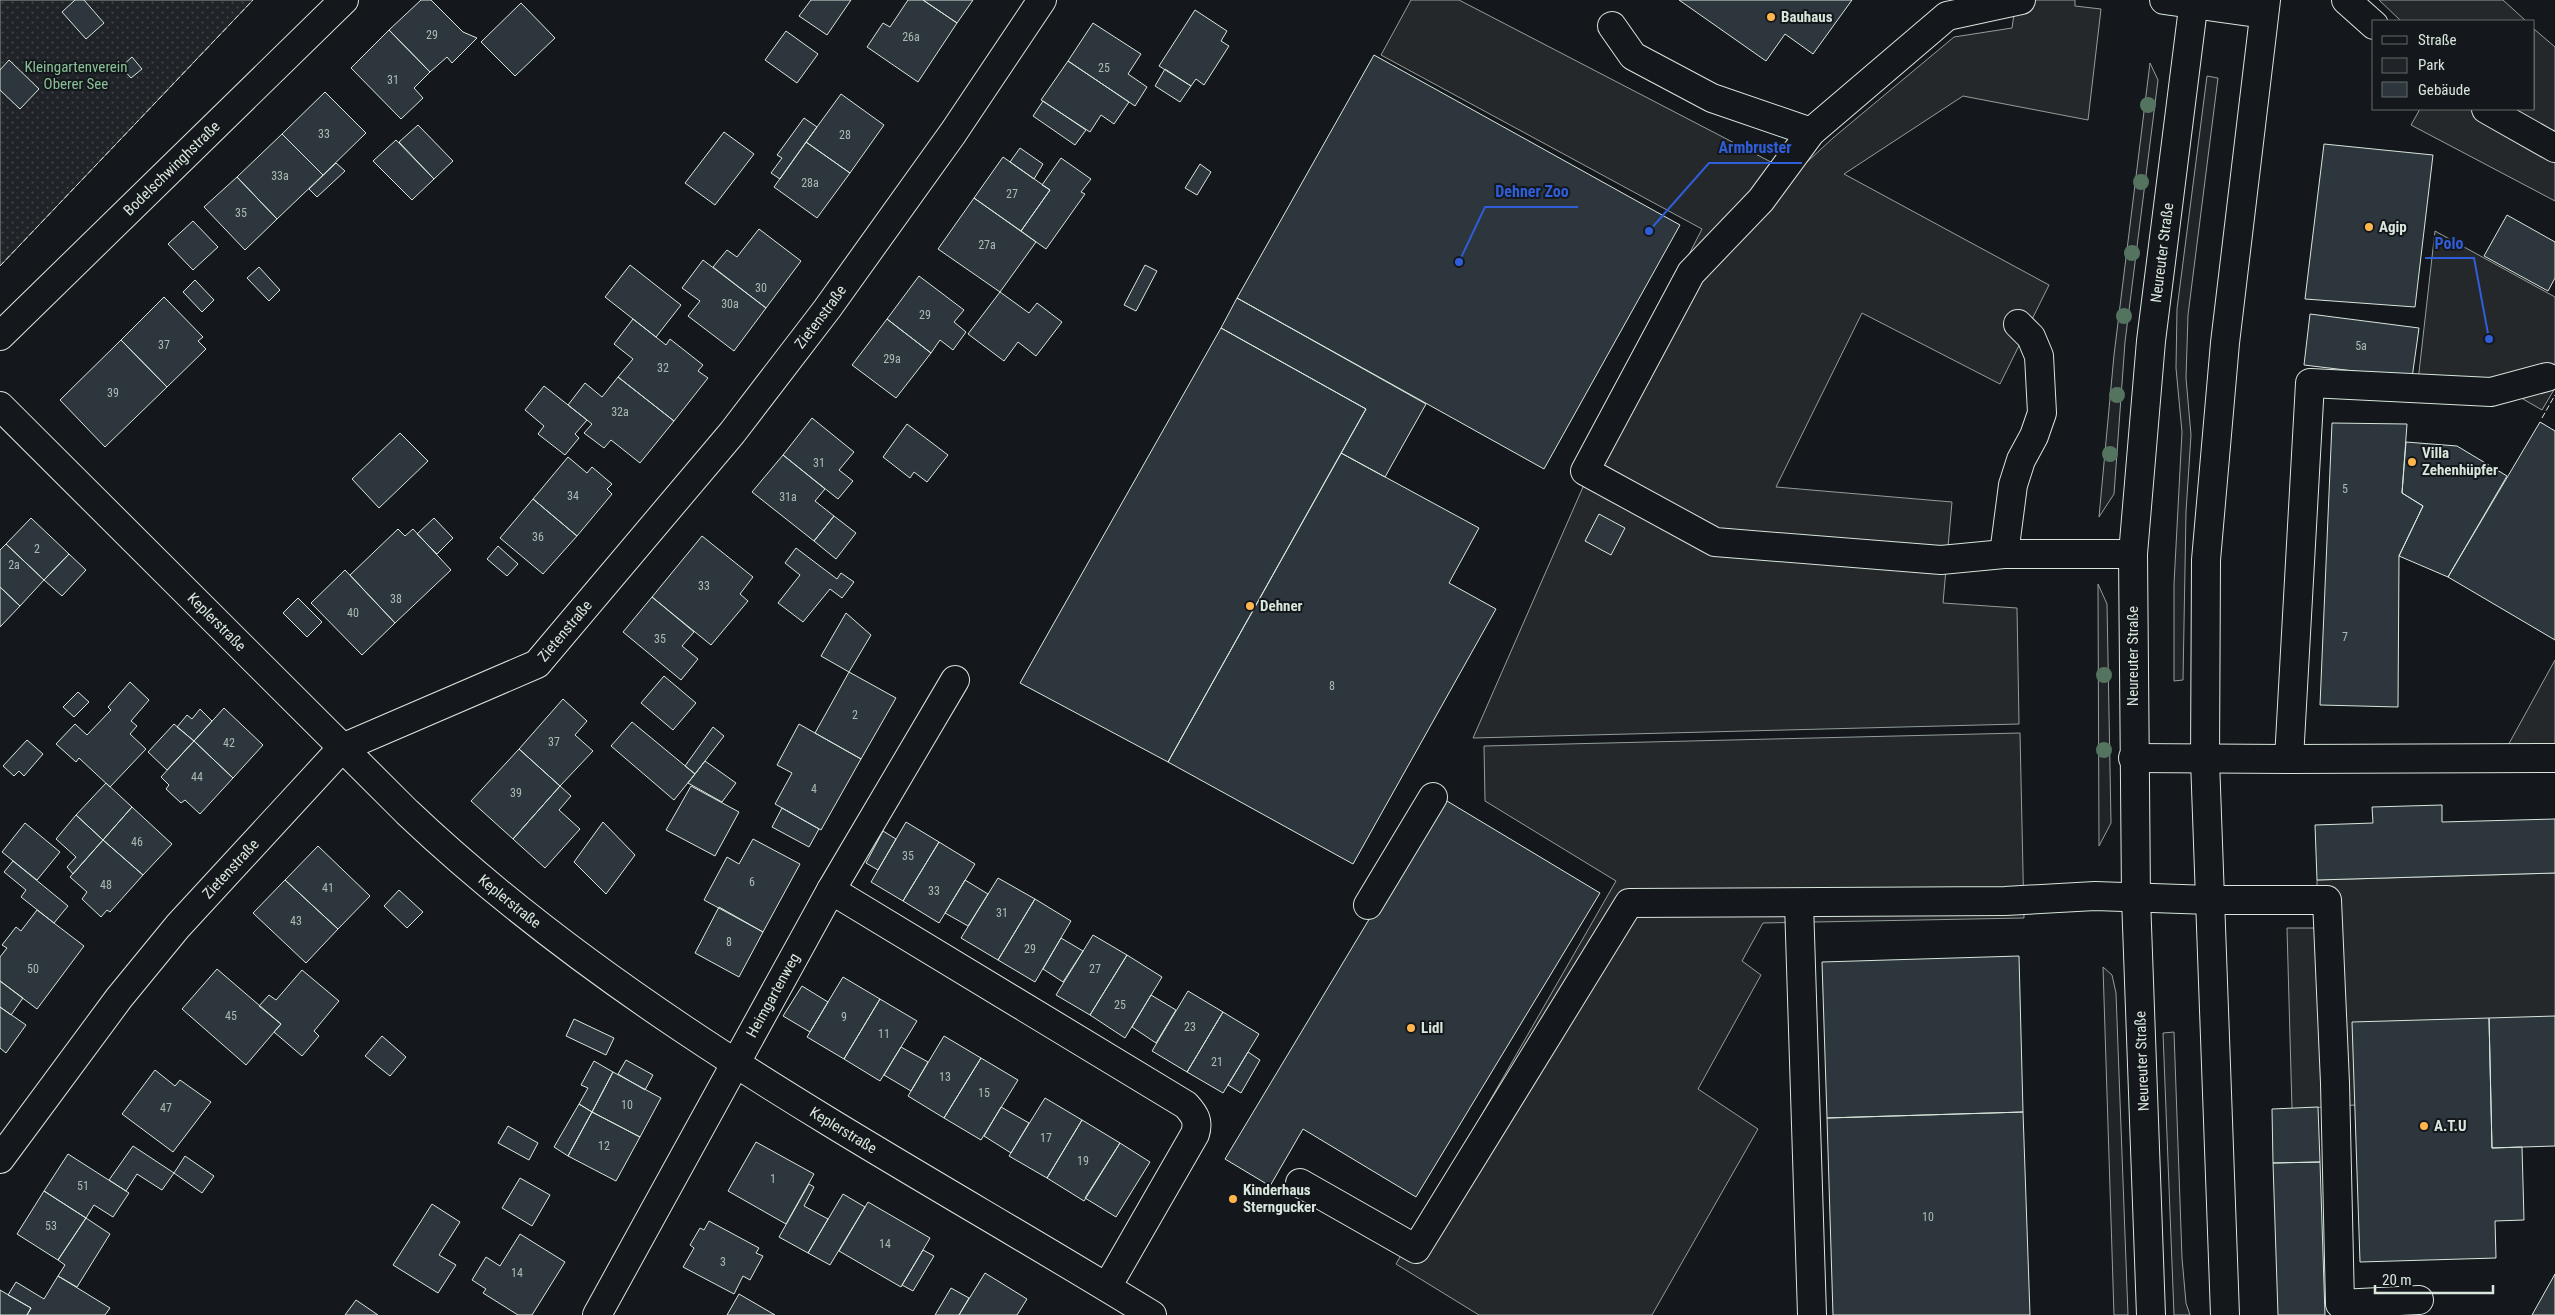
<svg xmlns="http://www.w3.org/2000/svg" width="2555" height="1315" viewBox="0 0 2555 1315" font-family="'Roboto Condensed',sans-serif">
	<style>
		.green { fill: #202428; stroke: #939e99 }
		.garden { fill: url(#garden-dots); stroke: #939e99 }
		.parking { fill: #24282b; stroke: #939e99 }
		.building { fill: #2c363c; stroke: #d8e6dc }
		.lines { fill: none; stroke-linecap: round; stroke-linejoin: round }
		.minor-casing { stroke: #d8e6dc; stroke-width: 30 }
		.major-casing { stroke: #d8e6dc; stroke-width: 30 }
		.minor { stroke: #14181c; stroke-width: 28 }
		.major { stroke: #14181c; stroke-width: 28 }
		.fence { stroke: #d8e6dc; stroke-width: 1; stroke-dasharray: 6 2.5; stroke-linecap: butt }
		.tree { fill: #55745f }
		.poi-dot { fill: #ffb74d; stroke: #14181c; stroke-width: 2 }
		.labels { text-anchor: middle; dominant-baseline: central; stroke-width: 4; stroke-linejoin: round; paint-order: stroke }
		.number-label { font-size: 12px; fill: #adbab4 }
		.poi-label { font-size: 15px; font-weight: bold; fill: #d8e6dc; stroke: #14181c; text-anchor: start }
		.park-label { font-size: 15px; fill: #8ac095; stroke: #14181c }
		.street-label { font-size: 15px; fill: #d8e6dc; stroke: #14181c }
		.leader { fill: none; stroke: #305dd8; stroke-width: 2 }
		.callout-dot { fill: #305dd8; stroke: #14181c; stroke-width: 2 }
		.callout-label { font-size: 16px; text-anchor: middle; font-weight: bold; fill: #305dd8; stroke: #14181c; stroke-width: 4; stroke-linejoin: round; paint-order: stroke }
	</style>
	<defs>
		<pattern id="garden-dots" width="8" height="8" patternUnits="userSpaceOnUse" patternTransform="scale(1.25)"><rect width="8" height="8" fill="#202428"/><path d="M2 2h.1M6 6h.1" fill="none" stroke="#404447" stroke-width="1.8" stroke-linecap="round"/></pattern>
	</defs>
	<rect width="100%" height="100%" fill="#14181c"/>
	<!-- green -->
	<path class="green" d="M2150 63 2158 80 2125 342 2114 494 2099 517 2114 355Z
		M2207 76 2218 78 2188 315 2186 378 2191 435 2186 512 2183 680 2174 681V584L2182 432 2176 368 2177 309Z
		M2098 584 2107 604 2111 823 2099 846Z
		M2103 967 2112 975 2116 993 2128 1315H2114Z
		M2174 1032 2182 1258 2186 1303 2190 1315H2174L2163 1033Z"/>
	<!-- garden -->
	<path class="garden" d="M0 0H253L0 266Z"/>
	<!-- parking -->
	<path class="parking" d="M1411 0H1459L1794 174 1833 138 1954 37 2012 28 2016 0H2075V6L2101 9 2088 120 1963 96 1844 174 2049 285 2000 384 1862 313 1776 487 1952 502 1943 603 2017 608 2019 724 1473 738 1661 309 1702 229 1381 55Z
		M2379 0H2503L2526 21H2401Z
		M2534 29 2555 47V201L2411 125 2420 109H2534Z
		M2435 231 2555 297V388L2542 410 2492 381H2418Z
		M2555 660V749H2506Z
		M2020 733 2024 918 1763 923 1742 961 1761 975 1698 1089 1758 1129 1652 1315H1479L1396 1264 1616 881 1485 801 1484 746Z
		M2555 873V1016L2355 1105 2292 1109 2287 928H2317V880Z"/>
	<!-- building -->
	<path class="building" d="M75 0H84L104 23 86 39 62 12Z
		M421 0H431L463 32 477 38 452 63 447 57 430 72 389 30Z
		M811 0H851L827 35 799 16Z
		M908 0H923L957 23 918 82 867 47 883 23 890 27Z
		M923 0H973L957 23Z
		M1679 0H1852L1813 54 1785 34 1766 61Z
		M521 3 555 38 515 76 481 42Z
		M1195 10 1227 31 1221 41 1229 46 1204 85 1196 79 1191 86 1159 66Z
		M1093 23 1141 54 1128 74 1147 87 1135 106 1068 61Z
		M389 30 430 72 414 88 423 98 401 119 351 68Z
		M786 31 818 54 797 83 765 60Z
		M1374 55 1680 225 1544 469 1237 298Z
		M132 57 142 69 131 78 121 67Z
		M9 60 39 89 20 109 0 90V70Z
		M1068 61 1129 102 1114 124 1101 115 1090 132 1041 100Z
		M1165 69 1191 86 1180 102 1155 86Z
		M325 92 366 133 323 175 282 134Z
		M841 94 884 125 850 173 806 142Z
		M1043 101 1086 130 1075 145 1033 116Z
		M804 118 817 127 780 179 771 173 782 158 777 155Z
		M418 125 453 161 434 179 399 142Z
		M724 132 754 154 715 205 685 183Z
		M282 134 323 175 277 219 237 177Z
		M396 140 434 179 412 200 373 161Z
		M806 142 850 173 817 218 774 187Z
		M2324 144 2433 155 2415 307 2305 299Z
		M1020 148 1043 164 1034 179 1010 162Z
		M1003 157 1050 190 1021 231 974 198Z
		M1061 158 1091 179 1081 192 1085 194 1046 249 1021 231 1050 190 1042 185Z
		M336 163 345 171 317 197 309 189Z
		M1200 164 1211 172 1197 195 1185 188Z
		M237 177 277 219 245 250 204 207Z
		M974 198 1036 242 1000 292 938 249Z
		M2507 215 2555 242V278L2548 291 2484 256Z
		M193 221 218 247 193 270 168 244Z
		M759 229 801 261 766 308 713 267 727 250 737 257Z
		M703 260 766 308 734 351 688 316 700 301 682 288Z
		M630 265 681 305 656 337 605 297Z
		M1145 265 1157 271 1136 311 1124 305Z
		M259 267 280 290 269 301 247 278Z
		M919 276 964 310 954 322 966 332 953 350 940 340 931 353 887 319Z
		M195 280 214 300 202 312 183 292Z
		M1000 292 1029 313 1037 303 1062 322 1036 356 1018 342 1004 361 968 334Z
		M164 297 203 337 198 341 206 349 167 387 121 340Z
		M1237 298 1426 404 1385 477 1341 453 1366 409 1221 328Z
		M2310 314 2419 328 2412 378 2304 365Z
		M633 319 666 345 670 339 703 365 698 371 708 378 674 421 618 377 633 359 614 344Z
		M887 319 931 353 896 398 852 365Z
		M1221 328 1366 409 1168 762 1020 683Z
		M121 340 167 387 105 447 60 400Z
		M618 377 674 421 640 463 611 440 604 448 584 433 592 424 568 405 585 383 602 397Z
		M544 386 587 420 575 434 579 438 565 455 538 434 544 426 525 410Z
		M812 418 854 452 839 470 853 481 838 499 783 455Z
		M2540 422 2555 431V640L2448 577Z
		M2332 423 2407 424 2402 493 2423 506 2399 556 2398 707 2320 705Z
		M907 424 948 455 927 482 914 472 910 478 883 457Z
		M400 433 428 461 379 508 352 479Z
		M2406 442 2457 446 2507 476 2448 577 2399 556 2423 506 2402 493Z
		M1341 453 1479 528 1449 583 1496 609 1353 864 1168 762Z
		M783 455 825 489 815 501 834 516 814 541 752 492Z
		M568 457 587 473 592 467 612 484 607 489 612 494 577 536 533 499Z
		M533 499 577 536 543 574 500 538Z
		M1599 514 1625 528 1611 555 1585 541Z
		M834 516 856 533 836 559 814 541Z
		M31 518 69 554 44 580 6 544Z
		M434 518 453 538 437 554 417 534Z
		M398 529 405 536 413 529 451 570 395 623 350 575Z
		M702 536 753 577 740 594 748 601 711 645 652 597Z
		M6 544 44 580 20 606 0 587V550Z
		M498 546 518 564 507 576 487 559Z
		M796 548 837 579 841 573 854 582 842 598 830 589 803 622 778 603 800 575 785 563Z
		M69 554 86 570 62 596 44 580Z
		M345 570 395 623 362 655 311 603Z
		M0 587 20 606 0 627Z
		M652 597 694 632 682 646 698 659 681 680 623 632Z
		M298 598 322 622 307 637 283 613Z
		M846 613 871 635 849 672 821 656Z
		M849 672 896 698 861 759 815 733Z
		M664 676 696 703 673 730 641 703Z
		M130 682 149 700 131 721 137 726 130 734 146 749 110 787 79 758 76 762 56 744 75 724 87 735 111 710 108 707Z
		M78 692 89 702 74 717 63 707Z
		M563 699 587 721 575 735 593 751 560 786 519 749Z
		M224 708 263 745 233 778 194 741Z
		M200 709 212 721 194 741 177 727 187 715 192 719Z
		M632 722 695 774 674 800 611 746Z
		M174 724 194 741 167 770 148 752Z
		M799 724 861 759 821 830 775 804 792 773 777 765Z
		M713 727 724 736 695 774 685 766Z
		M27 740 43 754 24 776 19 771 14 776 3 766Z
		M194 741 233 778 200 814 185 800 181 803 166 789 169 785 161 777Z
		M519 749 560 786 513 839 471 801Z
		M705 761 736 783 722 802 688 783Z
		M106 783 132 807 103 840 76 815Z
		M560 786 571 796 559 810 580 829 545 868 513 839Z
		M691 786 739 812 715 856 666 830Z
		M1442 798 1600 893 1416 1197 1303 1129 1270 1186 1225 1159Z
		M2442 805V822L2555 819V873L2317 880 2315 825 2373 823 2372 807Z
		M132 807 172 844 143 875 103 840Z
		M782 808 819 829 809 847 772 827Z
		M76 815 103 840 73 874 67 867 76 857 56 839Z
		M603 822 635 855 606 894 574 862Z
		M906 822 939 842 903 901 871 882Z
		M25 823 60 852 37 880 2 852Z
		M883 831 896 839 878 870 866 863Z
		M753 839 800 864 763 932 704 900 727 857 739 864Z
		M103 840 143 875 110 912 107 910 101 917 82 899 87 892 70 877Z
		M939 842 975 864 939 923 903 901Z
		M318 846 370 896 338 929 285 880Z
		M13 861 68 906 54 923 21 897 26 890 4 872Z
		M998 878 1035 899 998 960 961 938Z
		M285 880 338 929 306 963 253 913Z
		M965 880 988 894 968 926 945 913Z
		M399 890 423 912 407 928 384 906Z
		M1035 899 1071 921 1035 982 998 960Z
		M719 907 763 932 739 977 695 953Z
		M37 910 84 946 37 1009 0 981V957L7 948 2 945 16 927 21 931Z
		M1093 935 1127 955 1090 1015 1056 995Z
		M1061 938 1083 951 1063 982 1043 969Z
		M1127 955 1162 977 1125 1038 1090 1015Z
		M2019 956 2023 1112 1827 1118 1822 962Z
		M217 969 281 1024 246 1065 182 1009Z
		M302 970 339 1001 314 1031 319 1036 302 1056 274 1032 281 1024 259 1006 269 995 276 1000Z
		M843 977 880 999 844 1059 807 1037Z
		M0 981 23 998 11 1015 0 1007Z
		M802 986 828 1002 810 1032 783 1016Z
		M1188 991 1223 1012 1187 1072 1152 1051Z
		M1151 995 1176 1010 1156 1043 1132 1027Z
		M880 999 917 1021 880 1081 844 1059Z
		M0 1007 26 1025 6 1053 0 1048Z
		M1223 1012 1259 1034 1223 1093 1187 1072Z
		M2555 1016V1146L2492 1148 2489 1018Z
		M2489 1018 2492 1148 2522 1147 2524 1220 2495 1221 2496 1258 2360 1262 2352 1022Z
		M574 1019 614 1038 606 1055 566 1036Z
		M382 1036 406 1057 390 1076 365 1056Z
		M944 1036 981 1058 944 1118 908 1096Z
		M901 1047 928 1062 911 1091 884 1075Z
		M1248 1052 1260 1060 1241 1093 1228 1085Z
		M981 1058 1018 1080 981 1140 944 1118Z
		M626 1060 653 1075 645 1090 618 1074Z
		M594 1061 613 1072 592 1112 579 1104 588 1088 581 1085Z
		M155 1070 175 1086 180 1080 211 1102 173 1152 122 1114Z
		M613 1072 661 1098 640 1137 592 1112Z
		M1045 1098 1082 1120 1047 1178 1009 1156Z
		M579 1104 592 1112 568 1156 554 1147Z
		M1001 1107 1029 1123 1011 1153 984 1136Z
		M2318 1107 2320 1162 2273 1163 2272 1109Z
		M592 1112 640 1137 616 1181 568 1156Z
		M2023 1112 2030 1315H1833L1827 1118Z
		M1082 1120 1120 1143 1084 1201 1047 1178Z
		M508 1126 538 1143 529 1160 498 1143Z
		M756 1142 814 1174 786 1224 728 1191Z
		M1120 1143 1150 1162 1116 1217 1085 1198Z
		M133 1146 174 1173 162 1190 137 1174 126 1191 109 1180Z
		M68 1154 129 1193 113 1217 94 1205 86 1218 44 1191Z
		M185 1156 214 1176 202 1193 174 1173Z
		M2320 1162 2325 1315H2278L2273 1163Z
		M520 1178 550 1195 532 1226 502 1208Z
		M809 1184 814 1187 804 1206 828 1219 808 1253 779 1237Z
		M44 1191 86 1218 58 1260 17 1234Z
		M843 1194 865 1207 830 1265 808 1253Z
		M868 1202 930 1238 901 1287 839 1251Z
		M432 1204 460 1222 439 1255 456 1265 438 1293 393 1265Z
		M86 1218 110 1234 77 1287 58 1276 65 1265 58 1260Z
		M709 1221 759 1248 756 1253 763 1256 750 1280 743 1276 734 1294 683 1267 694 1248 690 1245 700 1228 704 1230Z
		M520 1234 565 1262 532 1315H518L483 1293 486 1289 472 1280 486 1257 500 1266Z
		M923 1250 934 1256 913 1291 902 1285Z
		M985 1273 1027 1299 1017 1315H959Z
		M2555 1274V1315H2532Z
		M58 1276 110 1308 105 1315H27L31 1308 8 1295 16 1282 44 1299Z
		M951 1288 969 1298 959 1315H935Z
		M0 1290 31 1308 27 1315H0Z
		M739 1294 775 1315H727Z
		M356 1300 378 1315H345Z"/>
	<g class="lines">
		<!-- minor casing -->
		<g class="minor-casing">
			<g id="minor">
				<path d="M2021 0 1947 16 1811 132 1761 200 1691 273 1585 471 1715 542 1941 560 2004 554H2133"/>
				<path d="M2164 0 2264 14"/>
				<path d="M2346 0 2374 25"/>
				<path d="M1612 26 1633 56 1712 98 1811 132"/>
				<path d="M2486 109 2555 148"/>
				<path id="s1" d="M0 336 344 0"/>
				<path id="s2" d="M0 406 407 812C626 1020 897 1158 1152 1315"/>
				<path d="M2004 554 2013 485 2021 460 2034 436 2042 413 2039 356 2031 337 2018 324"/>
				<path d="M2133 758 2289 759 2310 383 2491 392 2547 377"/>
				<path d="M2289 759 2555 758"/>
				<path d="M831 890 1186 1105C1195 1115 1199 1121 1195 1134L1107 1287"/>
				<path d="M1799 903 1812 1315"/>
				<path d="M1368 905 1433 797"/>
				<path id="s3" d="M0 1159 119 998 178 926 342 748 537 664 732 433 827 309 953 133 1042 0"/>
				<path d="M1300 1183 1416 1249 1629 903 2005 901 2095 896 2210 900H2327L2335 1083 2340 1304 2419 1300"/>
				<path id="s4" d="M597 1315 831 890 955 680"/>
			</g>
		</g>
		<!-- major casing -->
		<g class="major-casing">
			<g id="major">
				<path id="s5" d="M2151 1315 2136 898 2133 554 2151 341 2194 0"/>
				<path d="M2225 1315 2205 760 2206 560 2225 343 2266 0"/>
			</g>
		</g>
		<!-- minor -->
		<use href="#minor" class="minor"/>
		<!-- major -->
		<use href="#major" class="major"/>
		<!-- fence -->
		<path class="fence" d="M0 266 253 0
			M2542 418 2555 395"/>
	</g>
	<!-- trees -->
	<g class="tree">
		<circle cx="2148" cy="105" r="8"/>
		<circle cx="2141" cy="182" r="8"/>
		<circle cx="2132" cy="253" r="8"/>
		<circle cx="2124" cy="316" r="8"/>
		<circle cx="2117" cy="395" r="8"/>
		<circle cx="2110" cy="454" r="8"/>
		<circle cx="2104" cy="675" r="8"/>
		<circle cx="2104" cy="750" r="8"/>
	</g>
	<!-- markers -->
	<g class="poi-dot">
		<circle cx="1771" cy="17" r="5"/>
		<circle cx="2369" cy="227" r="5"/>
		<circle cx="2412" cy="462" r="5"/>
		<circle cx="1250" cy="606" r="5"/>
		<circle cx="1411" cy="1028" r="5"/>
		<circle cx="2424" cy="1126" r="5"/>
		<circle cx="1233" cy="1199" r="5"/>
	</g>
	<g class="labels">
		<!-- number labels -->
		<g class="number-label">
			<text x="432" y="35">29</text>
			<text x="911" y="37">26a</text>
			<text x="1104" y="68">25</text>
			<text x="393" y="80">31</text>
			<text x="324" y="134">33</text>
			<text x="845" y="135">28</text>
			<text x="280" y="176">33a</text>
			<text x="810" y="183">28a</text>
			<text x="1012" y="194">27</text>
			<text x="241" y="213">35</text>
			<text x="987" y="245">27a</text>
			<text x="761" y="288">30</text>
			<text x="730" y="304">30a</text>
			<text x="925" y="315">29</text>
			<text x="164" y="345">37</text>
			<text x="2361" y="346">5a</text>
			<text x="892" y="359">29a</text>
			<text x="663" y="368">32</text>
			<text x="113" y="393">39</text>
			<text x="620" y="412">32a</text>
			<text x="819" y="463">31</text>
			<text x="2345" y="489">5</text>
			<text x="573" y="496">34</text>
			<text x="788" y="497">31a</text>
			<text x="538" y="537">36</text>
			<text x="37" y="549">2</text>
			<text x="14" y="565">2a</text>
			<text x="704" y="586">33</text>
			<text x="396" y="599">38</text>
			<text x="353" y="613">40</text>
			<text x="2345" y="637">7</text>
			<text x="660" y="639">35</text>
			<text x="1332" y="686">8</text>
			<text x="855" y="715">2</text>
			<text x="554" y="742">37</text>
			<text x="229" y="743">42</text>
			<text x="197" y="777">44</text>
			<text x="814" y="789">4</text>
			<text x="516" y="793">39</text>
			<text x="137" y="842">46</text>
			<text x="908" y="856">35</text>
			<text x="752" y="882">6</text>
			<text x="106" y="885">48</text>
			<text x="328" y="888">41</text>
			<text x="934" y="891">33</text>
			<text x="1002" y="913">31</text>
			<text x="296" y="921">43</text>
			<text x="729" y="942">8</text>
			<text x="1030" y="949">29</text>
			<text x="33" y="969">50</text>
			<text x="1095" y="969">27</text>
			<text x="1120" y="1005">25</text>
			<text x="231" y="1016">45</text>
			<text x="844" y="1017">9</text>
			<text x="1190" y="1027">23</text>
			<text x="884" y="1034">11</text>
			<text x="1217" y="1062">21</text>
			<text x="945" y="1077">13</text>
			<text x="984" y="1093">15</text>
			<text x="627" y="1105">10</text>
			<text x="166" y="1108">47</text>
			<text x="1046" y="1138">17</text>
			<text x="604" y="1146">12</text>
			<text x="1083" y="1161">19</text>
			<text x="773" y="1179">1</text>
			<text x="83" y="1186">51</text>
			<text x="1928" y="1217">10</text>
			<text x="51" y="1226">53</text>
			<text x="885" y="1244">14</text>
			<text x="723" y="1262">3</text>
			<text x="517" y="1273">14</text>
		</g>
		<!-- poi labels -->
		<g class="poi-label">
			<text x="1781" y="17">Bauhaus</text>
			<text x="2379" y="227">Agip</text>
			<text x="2422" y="453">Villa<tspan x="2422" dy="17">Zehenhüpfer</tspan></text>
			<text x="1260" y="606">Dehner</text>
			<text x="1421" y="1028">Lidl</text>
			<text x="2434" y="1126">A.T.U</text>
			<text x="1243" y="1190">Kinderhaus<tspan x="1243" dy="17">Sterngucker</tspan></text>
		</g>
		<!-- park labels -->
		<g class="park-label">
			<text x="76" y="67">Kleingartenverein<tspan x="76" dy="17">Oberer See</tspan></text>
		</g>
		<!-- street labels -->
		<g class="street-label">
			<text stroke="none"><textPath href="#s1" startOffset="240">Bodelschwinghstraße</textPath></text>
			<text stroke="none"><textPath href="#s5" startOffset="1064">Neureuter Straße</textPath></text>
			<text stroke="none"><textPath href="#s3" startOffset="1196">Zietenstraße</textPath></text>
			<text stroke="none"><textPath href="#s2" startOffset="306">Keplerstraße</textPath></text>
			<text stroke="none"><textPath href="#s3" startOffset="791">Zietenstraße</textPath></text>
			<text transform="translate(2133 656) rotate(-90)">Neureuter Straße</text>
			<text stroke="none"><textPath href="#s3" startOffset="371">Zietenstraße</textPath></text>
			<text stroke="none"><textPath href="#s2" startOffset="711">Keplerstraße</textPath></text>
			<text stroke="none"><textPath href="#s4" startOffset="365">Heimgartenweg</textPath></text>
			<text transform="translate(2142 1061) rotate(-92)">Neureuter Straße</text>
			<text stroke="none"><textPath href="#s2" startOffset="1116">Keplerstraße</textPath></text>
		</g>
	</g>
	<!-- callouts -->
	<path class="leader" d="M1649 231L1709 163H1802M1459 262L1485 207H1578M2489 339L2474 258H2425"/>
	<g class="callout-dot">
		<circle cx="1649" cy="231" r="5"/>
		<circle cx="1459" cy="262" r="5"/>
		<circle cx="2489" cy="339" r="5"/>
	</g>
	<g class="callout-label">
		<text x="1755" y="153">Armbruster</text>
		<text x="1532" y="197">Dehner Zoo</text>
		<text x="2449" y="249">Polo</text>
	</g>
	<!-- legend -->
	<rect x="2372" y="20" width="162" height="90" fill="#14181c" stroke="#626a69"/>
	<rect x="2382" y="36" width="25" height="8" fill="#14181c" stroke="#626a69"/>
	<text x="2418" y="45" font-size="15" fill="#d8e6dc">Straße</text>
	<rect x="2382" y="58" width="25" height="15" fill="#202428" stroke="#626a69"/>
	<text x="2418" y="70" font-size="15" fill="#d8e6dc">Park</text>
	<rect x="2382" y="82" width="25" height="15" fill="#2c363c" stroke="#626a69"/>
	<text x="2418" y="95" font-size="15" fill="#d8e6dc">Gebäude</text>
	<!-- scale -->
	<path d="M2375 1285v8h118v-8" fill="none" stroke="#d8e6dc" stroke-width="2.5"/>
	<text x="2382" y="1285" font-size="15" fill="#d8e6dc" stroke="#14181c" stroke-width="4" paint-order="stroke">20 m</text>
</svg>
